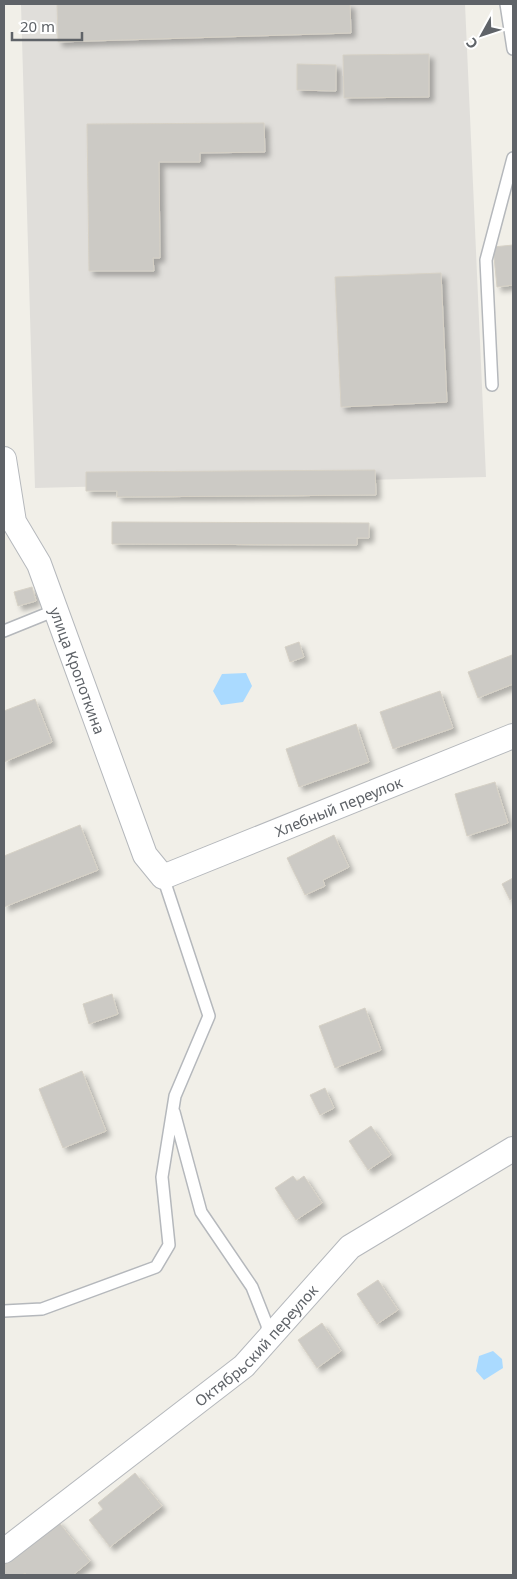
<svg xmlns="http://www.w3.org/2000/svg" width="517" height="1579" viewBox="0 0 517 1579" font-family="'Noto Sans',sans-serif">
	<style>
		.industrial { fill: #e0deda }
		.water { fill: #aadaff }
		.building { fill: #cccac5; stroke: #d6d1c6; filter: url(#shadow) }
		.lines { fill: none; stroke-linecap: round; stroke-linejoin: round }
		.lane-casing { stroke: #b5b8bc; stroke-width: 14 }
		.street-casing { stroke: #b5b8bc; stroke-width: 26 }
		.lane { stroke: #fff; stroke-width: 11 }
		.street { stroke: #fff; stroke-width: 24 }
		.labels { text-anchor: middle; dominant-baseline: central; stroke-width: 5; stroke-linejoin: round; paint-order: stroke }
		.street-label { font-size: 15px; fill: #5f6368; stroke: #fff }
	</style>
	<defs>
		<filter id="shadow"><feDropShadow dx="4.5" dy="4.5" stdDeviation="2.5" flood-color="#0004"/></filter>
	</defs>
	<rect width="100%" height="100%" fill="#f1efe8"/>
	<!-- industrial -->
	<path class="industrial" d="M21 4H465L486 477 35 488Z"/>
	<!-- water -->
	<path class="water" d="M246 673 252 686 243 702 221 705 213 691 222 674Z
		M493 1351 502 1359 503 1368 484 1380 476 1371 479 1356Z"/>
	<!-- building -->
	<path class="building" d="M57 4H350L351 33 58 42Z
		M429 54V97L344 98 343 55Z
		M297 64 336 65V91L297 90Z
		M264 123 265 152 200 153V162H159L160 258H153L154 271H89L87 124Z
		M513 245V285L497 287 493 247Z
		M441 273 447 402 341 407 335 277Z
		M375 470 376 495 117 497V491H86V472Z
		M112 522 369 523V538H357V545L112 544Z
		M32 587 36 601 18 606 14 592Z
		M299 642 304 657 290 662 285 647Z
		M512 655 513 684 478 698 468 672Z
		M440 691 453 728 393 749 380 712Z
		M35 699 52 742 4 762V711Z
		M356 724 369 762 299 787 286 749Z
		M495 782 508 823 467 836 455 794Z
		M80 825 98 870 4 907V856Z
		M334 835 349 867 323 880 325 886 305 895 287 858Z
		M513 878V898L510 900 502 884Z
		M112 994 118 1014 89 1024 83 1004Z
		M365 1008 381 1050 335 1068 319 1026Z
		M82 1071 106 1131 63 1148 39 1089Z
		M325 1088 334 1108 320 1115 310 1095Z
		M371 1126 391 1155 368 1170 349 1141Z
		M293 1176 297 1181 304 1176 322 1203 296 1220 275 1188Z
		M378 1280 398 1310 377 1324 357 1294Z
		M322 1323 341 1351 317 1368 298 1340Z
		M135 1473 162 1506 110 1547 89 1520 103 1509 98 1503Z
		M57 1520 90 1561 73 1575H27L25 1573 22 1575H4V1564Z"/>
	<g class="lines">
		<!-- lane casing -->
		<g class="lane-casing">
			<path id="lane" d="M506 4 513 49
				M492 385 486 260 513 158
				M4 631 56 610
				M174 1112 201 1212 252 1287 267 1325 268 1336
				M4 1311 42 1309 156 1267 169 1245 162 1177 175 1096 209 1016 163 877"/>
		</g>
		<!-- street casing -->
		<g class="street-casing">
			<g id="street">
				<path id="s1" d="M4 459 14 522 39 564 145 855 163 877 513 736"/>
				<path id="s2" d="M4 1551 244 1366 350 1247 513 1149"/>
			</g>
		</g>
		<!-- lane -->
		<use href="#lane" class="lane"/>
		<!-- street -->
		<use href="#street" class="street"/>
	</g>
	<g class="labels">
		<!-- street labels -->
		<g class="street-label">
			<text stroke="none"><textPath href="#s1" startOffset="226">улица Кропоткина</textPath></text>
			<text stroke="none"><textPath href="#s1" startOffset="640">Хлебный переулок</textPath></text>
			<text stroke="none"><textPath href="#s2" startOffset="326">Октябрьский переулок</textPath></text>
		</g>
	</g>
	<!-- border -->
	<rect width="517" height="1579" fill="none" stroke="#5f6368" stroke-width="10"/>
	<!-- north arrow -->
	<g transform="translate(482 35) rotate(230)" stroke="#ffffff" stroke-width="4" paint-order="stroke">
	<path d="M0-4L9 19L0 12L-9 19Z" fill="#5f6368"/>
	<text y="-8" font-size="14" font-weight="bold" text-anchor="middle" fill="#5f6368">С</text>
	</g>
	<!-- scale -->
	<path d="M12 32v8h70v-8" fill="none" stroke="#5f6368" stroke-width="2.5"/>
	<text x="20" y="32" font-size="15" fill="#5f6368" stroke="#ffffff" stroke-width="4" paint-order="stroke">20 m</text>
</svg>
